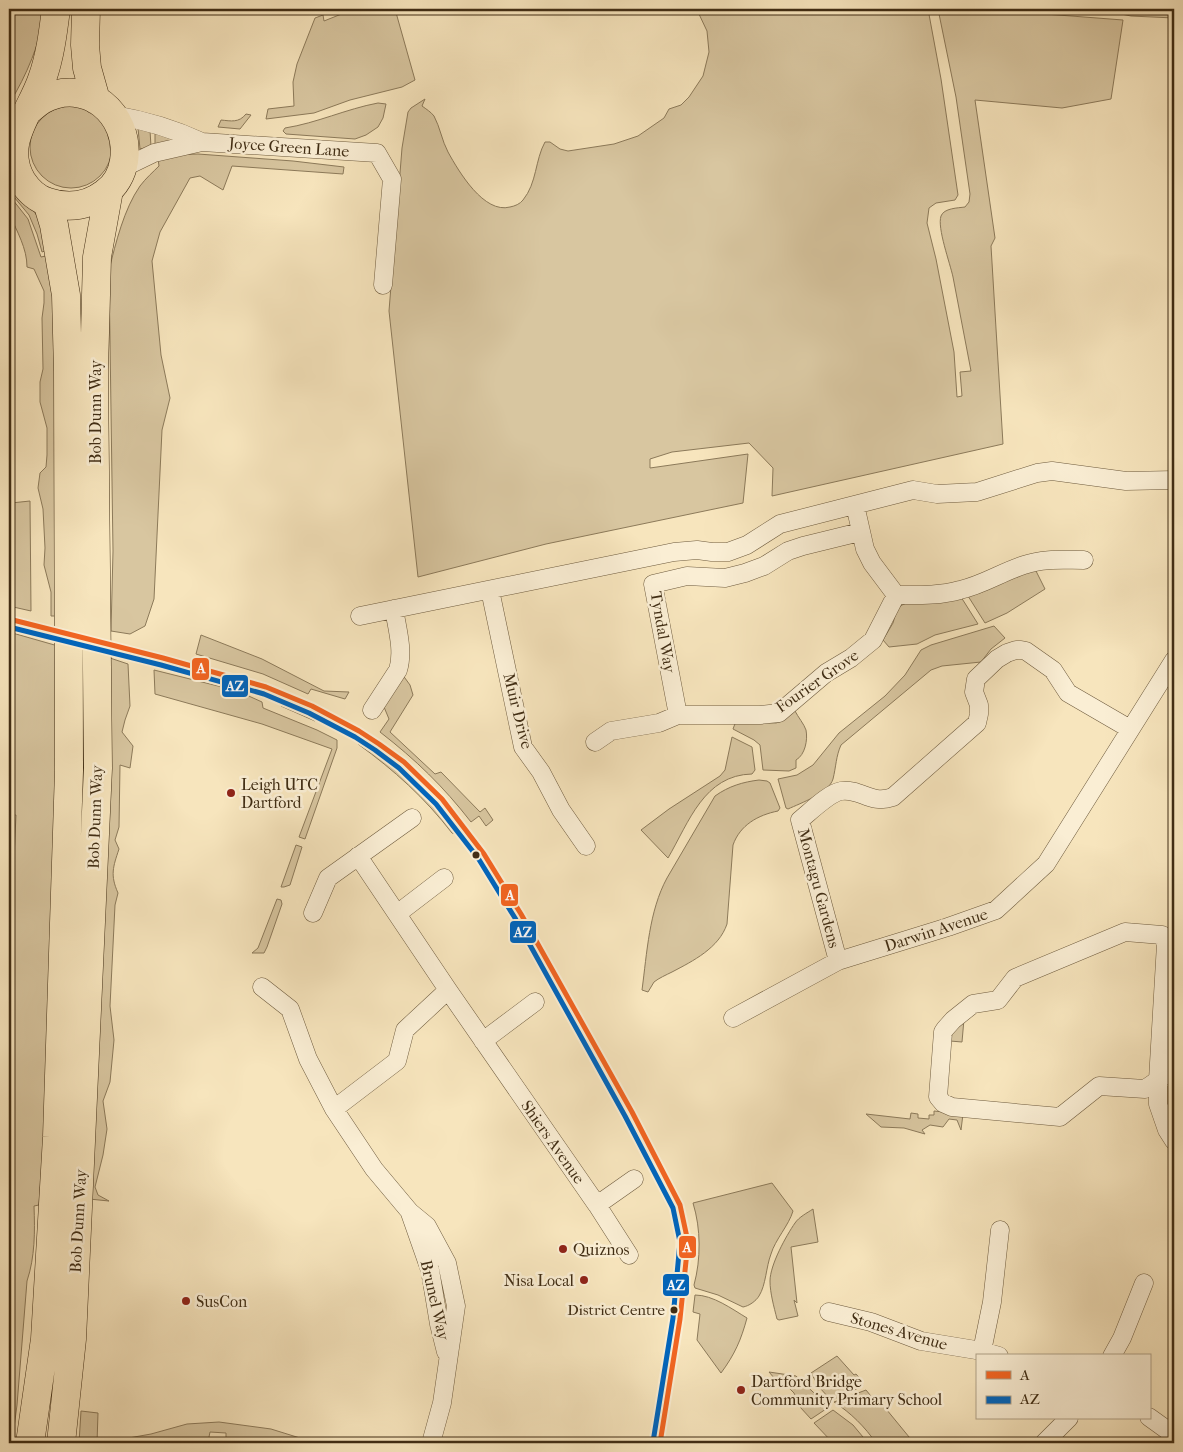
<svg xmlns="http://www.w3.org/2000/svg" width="1183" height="1452" viewBox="0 0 1183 1452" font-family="'IM FELL French Canon',serif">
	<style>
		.green { fill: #d8c6a0; stroke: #8c7a5a }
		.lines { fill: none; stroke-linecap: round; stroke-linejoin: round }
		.minor-casing { stroke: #6e5b3e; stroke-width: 19 }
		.primary-casing { stroke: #402d14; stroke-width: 29 }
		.minor { stroke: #faeed4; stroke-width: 18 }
		.primary { stroke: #f7e5bd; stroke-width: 28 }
		.bus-1-casing { stroke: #faeed4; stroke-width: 9 }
		.bus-2-casing { stroke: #faeed4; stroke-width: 9 }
		.bus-1 { stroke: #f26522; stroke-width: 5 }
		.bus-2 { stroke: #0065bd; stroke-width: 5 }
		.poi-dot { fill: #8f2418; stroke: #faeed4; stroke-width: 2 }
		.bus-dot { fill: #402d14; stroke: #faeed4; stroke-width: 2 }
		.labels { text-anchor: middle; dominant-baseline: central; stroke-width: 5; stroke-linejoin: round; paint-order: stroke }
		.bus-label { font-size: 15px; fill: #402d14; stroke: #faeed4; text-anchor: end }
		.street-label { font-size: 16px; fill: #402d14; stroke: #faeed4 }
		.poi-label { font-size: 16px; fill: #402d14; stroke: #faeed4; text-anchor: start }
		.line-badge { stroke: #faeed4; stroke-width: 2 }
		.badge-label { font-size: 14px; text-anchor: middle; font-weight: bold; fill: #fff }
	</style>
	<rect width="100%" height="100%" fill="#f7e5bd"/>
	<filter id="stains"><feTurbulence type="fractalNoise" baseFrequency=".004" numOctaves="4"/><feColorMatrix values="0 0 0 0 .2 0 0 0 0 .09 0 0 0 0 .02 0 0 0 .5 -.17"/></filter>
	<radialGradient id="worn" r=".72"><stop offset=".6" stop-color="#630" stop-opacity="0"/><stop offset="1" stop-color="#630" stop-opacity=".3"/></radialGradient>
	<!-- green -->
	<path class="green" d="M9 9H46C40 43 27 75 9 104Z
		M354 9H395L415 80 402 87 350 100 314 113 266 119 268 109 294 106 293 82 297 64 315 18 323 15 324 21Z
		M719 9H928L941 79 958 195 955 200 936 203 929 208 927 223 936 259 954 352 957 397 962 396 960 372 971 371C965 340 959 308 953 277 950 263 937 228 941 216 944 208 958 208 965 207L969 202 970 194 956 97 938 9H1004L1006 11 1123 20 1111 99 1062 108 975 100 995 238 991 246 1003 444 772 496 773 468 749 443 672 452 650 459V468L748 454 743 503 546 544 418 577 389 311 402 148 408 112 411 108 425 99 422 106C426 109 431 112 434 116 440 127 442 141 448 152 459 172 484 214 510 207 515 206 520 204 523 200 537 183 535 160 545 142H550L560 149 568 151 614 144 638 136 664 118 669 109 681 105 689 97 703 76 709 52 707 31 698 12Z
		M1097 9H1174V18L1131 16Z
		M378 103 386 104 383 118 378 127 366 135 355 139 286 134 283 131 285 128C317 123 346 109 378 103Z
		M30 147a41 41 0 1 1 82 0a41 41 0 1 1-82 0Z
		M246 114 251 115 240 129 218 127 221 120C231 121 239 123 246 114Z
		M138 128 150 130 151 147 140 149Z
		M155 132 186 140 155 146Z
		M198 154 293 161 344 167 343 174 232 166 223 190 200 176 190 178 160 232 152 261 161 355 170 398 162 430 154 599 145 626 130 634 111 631 113 551 109 270C116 242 124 209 140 186 146 178 153 172 159 166L158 159 173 155Z
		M9 178 38 217 48 250 42 252 37 234 29 215 9 191Z
		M9 195 28 219 41 257 50 255 54 286 56 616H51V592L44 565 45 548 43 509 38 488 40 473 46 467 47 455V428L40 402V382L43 369 42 318 44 303V291L34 269 27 267C27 248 17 232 10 215 7 209 9 201 9 195Z
		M30 501 31 611 9 606V517L11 503Z
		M1035 569 1045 589 1007 613 985 623 968 596Z
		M961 597 978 624 935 635 917 644 889 647 883 640 893 623 897 609 902 605 909 602Z
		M994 626 1005 638 991 649 981 662 942 666 931 670 841 745C836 756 836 767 833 779 829 793 801 803 788 809L786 808 778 779 797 775 813 765 839 733 885 696 905 675 921 650 931 645Z
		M9 632 58 646V741L44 1137 39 1205 34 1206C35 1232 35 1257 27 1281L17 1405 12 1443H9V1307L13 1206 14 1144 9 1135V879H13L16 815H9V768L13 739 9 729Z
		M201 635 262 659 324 691 349 692 345 699 311 689 308 694 263 674 196 654Z
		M107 657 128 664 130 706 125 720 122 732 133 746 130 768 120 765 119 827 115 840 119 849C113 867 110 875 118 893L115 905 110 1006 114 1040 110 1082 103 1101 107 1129 103 1155 95 1187 98 1195 109 1201 89 1199Z
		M154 670 222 687 242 693 262 702 263 708 317 730 337 740V748L305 839 299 837 332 749 262 724 155 694Z
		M402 674 410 685 413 695 390 732 435 774 441 772 480 812 485 808 493 820 486 826 479 816 471 822C443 786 416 760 380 732L389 719 384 707Z
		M282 702 317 717 315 721 281 706Z
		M795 711C798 717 804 724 806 730 808 740 805 755 796 760V768L789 771 763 770 760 745 754 740 733 729 736 721 776 723 782 721Z
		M732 737 752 747 755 770 752 774C704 775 689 822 668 858L641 830 669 809 720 776 725 770Z
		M364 743C400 766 430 799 456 831L455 834 452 833C425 798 394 770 358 744Z
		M759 780 767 781 770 783 780 808 778 811C758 815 740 825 733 845L727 924C719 948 693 961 672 972 666 975 659 978 654 982 652 985 650 989 648 992L642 990C647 953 649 911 667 878L715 796C729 786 743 782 759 780Z
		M296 845 302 847 290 885 284 887H281Z
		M277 899 281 900 282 904 267 947 264 953H252L258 948Z
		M964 1019 962 1042 950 1041 951 1033Z
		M934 1111 963 1114 961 1130 957 1120 949 1119 943 1127 930 1125 922 1130 925 1134 904 1128 881 1127 866 1114 910 1119 911 1113 918 1114V1118L929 1119V1115H934Z
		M772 1183 793 1211C789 1225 775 1240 771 1254 766 1267 766 1285 759 1296 756 1301 749 1306 743 1307L718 1295 695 1288 694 1285C701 1259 701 1229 693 1203Z
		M813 1209 818 1242 791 1247 797 1303 794 1300 798 1316 779 1320 777 1319C774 1307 770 1293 770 1281 770 1265 786 1236 795 1223 799 1217 807 1213 813 1209Z
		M695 1295C713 1295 732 1309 747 1318 741 1340 735 1354 721 1373L697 1340 700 1314 693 1312Z
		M837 1356 854 1375 856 1374 863 1382 861 1383 863 1386 834 1399H830L819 1387 811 1373Z
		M769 1372 796 1376 829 1407 811 1419 800 1407 794 1393 789 1388 775 1379Z
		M866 1390 879 1406 882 1404 914 1443H876C865 1427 851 1413 834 1402Z
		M833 1410 853 1425 868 1443H833L814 1423Z
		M81 1411 98 1413 97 1443H79Z
		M219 1422 271 1429 316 1443H226V1433L210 1432 208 1442 101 1443 151 1434 187 1424Z"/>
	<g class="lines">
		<!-- minor casing -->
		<g class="minor-casing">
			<path id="minor" d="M114 115C144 120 174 129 202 142
				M123 168 154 153 202 142 377 153 392 179 383 285
				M855 505 865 549 872 563 896 595C917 595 939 596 960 590 983 585 1002 572 1024 565 1044 558 1064 560 1084 560
				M490 590 523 747 541 772 561 810 586 846
				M360 616 674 552 697 550 712 552H728L747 545 780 524 913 490 937 494 977 492 1037 473 1052 471 1126 481 1174 480
				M372 710 398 670C404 651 397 628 394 609
				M678 715 653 584 687 576 725 578 745 573 764 566 788 551 803 546 860 532
				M595 742 611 731 659 723 678 715H760L779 713 826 673 851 658 873 640 896 595
				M358 856 448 990 597 1205 629 1255
				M313 913 328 878 412 818
				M397 914 444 878
				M1125 932 1162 935 1166 944 1158 1080 1145 1089 1099 1086 1060 1117 952 1107 943 1103 938 1097 943 1032 945 1029 953 1020 973 1004 998 1000 1015 978Z
				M838 961 800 820C810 812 829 793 841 791 861 788 870 805 893 797L977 723 979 714V705L974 692 976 679 997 659 1007 653 1016 650H1021L1026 651 1053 670 1068 693 1130 729
				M262 987 290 1009 308 1059 334 1109 374 1169 410 1212 427 1226 447 1263 456 1306 442 1403 431 1443
				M733 1018 838 961 948 927 996 910 1046 864 1174 660
				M483 1041 535 1002
				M1174 1074 1169 1073 1158 1080V1104L1167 1130 1174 1141
				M334 1109 397 1061 405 1030 448 990
				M597 1205 634 1179
				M410 1213 430 1270 439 1324 446 1352
				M829 1312 871 1322 921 1341 982 1351 999 1356
				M982 1351 992 1302 1000 1230
				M1112 1356 1122 1338 1144 1283
				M1149 1417 1174 1435
				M1044 1443 1069 1418"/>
		</g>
		<!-- primary casing -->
		<g class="primary-casing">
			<path id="primary" d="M86 9 85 45 87 68 96 100
				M27 112C32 108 37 103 42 100 86 76 131 114 124 161 122 174 115 186 105 193 88 206 69 209 48 202 37 199 28 190 22 181 0 143 30 114 42 79 50 57 53 33 56 9
				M30 1443 45 1339 57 1137 69 771 68 371 66 295 54 225 47 202
				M61 1443 72 1339 98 768 94 371 97 257 109 190"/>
		</g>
		<!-- minor -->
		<use href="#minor" class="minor"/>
		<!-- primary -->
		<use href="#primary" class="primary"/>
		<!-- bus-1 casing -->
		<g class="bus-1-casing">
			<path id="bus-1" d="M9 619 163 658 266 687 312 706 359 731 379 744 404 762 442 799 484 854 521 914 632 1112 680 1205 688 1242 680 1319 660 1443"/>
		</g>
		<!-- bus-2 casing -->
		<g class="bus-2-casing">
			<path id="bus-2" d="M9 627 161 665 264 694 309 713 355 737 375 750 399 768 436 804 478 858 515 918 625 1116 673 1208 680 1242 673 1318 653 1442"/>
		</g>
		<!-- bus-1 -->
		<use href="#bus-1" class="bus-1"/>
		<!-- bus-2 -->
		<use href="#bus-2" class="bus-2"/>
	</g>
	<!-- markers -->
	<g class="poi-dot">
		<circle cx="231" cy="793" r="5"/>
		<circle cx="563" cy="1249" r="5"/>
		<circle cx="584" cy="1280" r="5"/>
		<circle cx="186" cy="1301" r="5"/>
		<circle cx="741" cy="1390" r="5"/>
	</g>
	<g class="bus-dot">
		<circle cx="476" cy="855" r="4.5"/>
		<circle cx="674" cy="1310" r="4.5"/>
	</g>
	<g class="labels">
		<!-- bus labels -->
		<g class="bus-label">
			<text x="665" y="1310">District Centre</text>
		</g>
		<!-- street labels -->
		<g class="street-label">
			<text transform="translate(289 147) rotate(4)">Joyce Green Lane</text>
			<text transform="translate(95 412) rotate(-90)">Bob Dunn Way</text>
			<text transform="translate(663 632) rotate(80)">Tyndal Way</text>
			<text transform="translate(817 681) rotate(-35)">Fourier Grove</text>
			<text transform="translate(518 711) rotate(76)">Muir Drive</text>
			<text transform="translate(95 817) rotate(-88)">Bob Dunn Way</text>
			<text transform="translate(819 888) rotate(75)">Montagu Gardens</text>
			<text transform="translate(936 930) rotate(-18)">Darwin Avenue</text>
			<text transform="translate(553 1142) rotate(55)">Shiers Avenue</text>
			<text transform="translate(78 1221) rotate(-87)">Bob Dunn Way</text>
			<text transform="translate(435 1300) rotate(77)">Brunel Way</text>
			<text transform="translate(899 1331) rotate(16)">Stones Avenue</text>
		</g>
		<!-- poi labels -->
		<g class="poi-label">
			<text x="241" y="784">Leigh UTC<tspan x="241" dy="18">Dartford</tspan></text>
			<text x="573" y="1249">Quiznos</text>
			<text x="574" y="1280" text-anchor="end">Nisa Local</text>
			<text x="196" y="1301">SusCon</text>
			<text x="751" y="1381">Dartford Bridge<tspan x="751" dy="18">Community Primary School</tspan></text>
		</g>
	</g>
	<g class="line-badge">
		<rect x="191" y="657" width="19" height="24" rx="5" fill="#f26522"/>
		<rect x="221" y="674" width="28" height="24" rx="5" fill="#0065bd"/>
		<rect x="500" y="883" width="19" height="24" rx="5" fill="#f26522"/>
		<rect x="509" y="920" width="28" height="24" rx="5" fill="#0065bd"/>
		<rect x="678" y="1235" width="19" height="24" rx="5" fill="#f26522"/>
		<rect x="662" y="1273" width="28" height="24" rx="5" fill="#0065bd"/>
	</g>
	<g class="badge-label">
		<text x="201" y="673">A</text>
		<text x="235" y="691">AZ</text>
		<text x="510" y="900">A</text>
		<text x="523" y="937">AZ</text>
		<text x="687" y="1252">A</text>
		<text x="676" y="1290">AZ</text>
	</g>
	<!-- margin -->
	<rect width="1183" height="1452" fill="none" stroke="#f7e5bd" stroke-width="30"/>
	<rect x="10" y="10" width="1163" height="1432" fill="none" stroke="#402d14" stroke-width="2.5"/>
	<rect x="15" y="15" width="1153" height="1422" fill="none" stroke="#402d14"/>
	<!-- legend -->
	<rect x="976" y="1354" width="175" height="65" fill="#faeed4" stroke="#b0a187"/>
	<rect x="986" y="1371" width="25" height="8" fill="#f26522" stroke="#b0a187"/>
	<text x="1020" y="1380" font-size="15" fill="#402d14">A</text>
	<rect x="986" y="1396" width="25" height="8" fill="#0065bd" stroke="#b0a187"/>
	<text x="1020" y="1404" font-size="15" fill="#402d14">AZ</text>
	<rect width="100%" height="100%" filter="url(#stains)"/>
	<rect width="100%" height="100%" fill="url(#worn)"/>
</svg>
